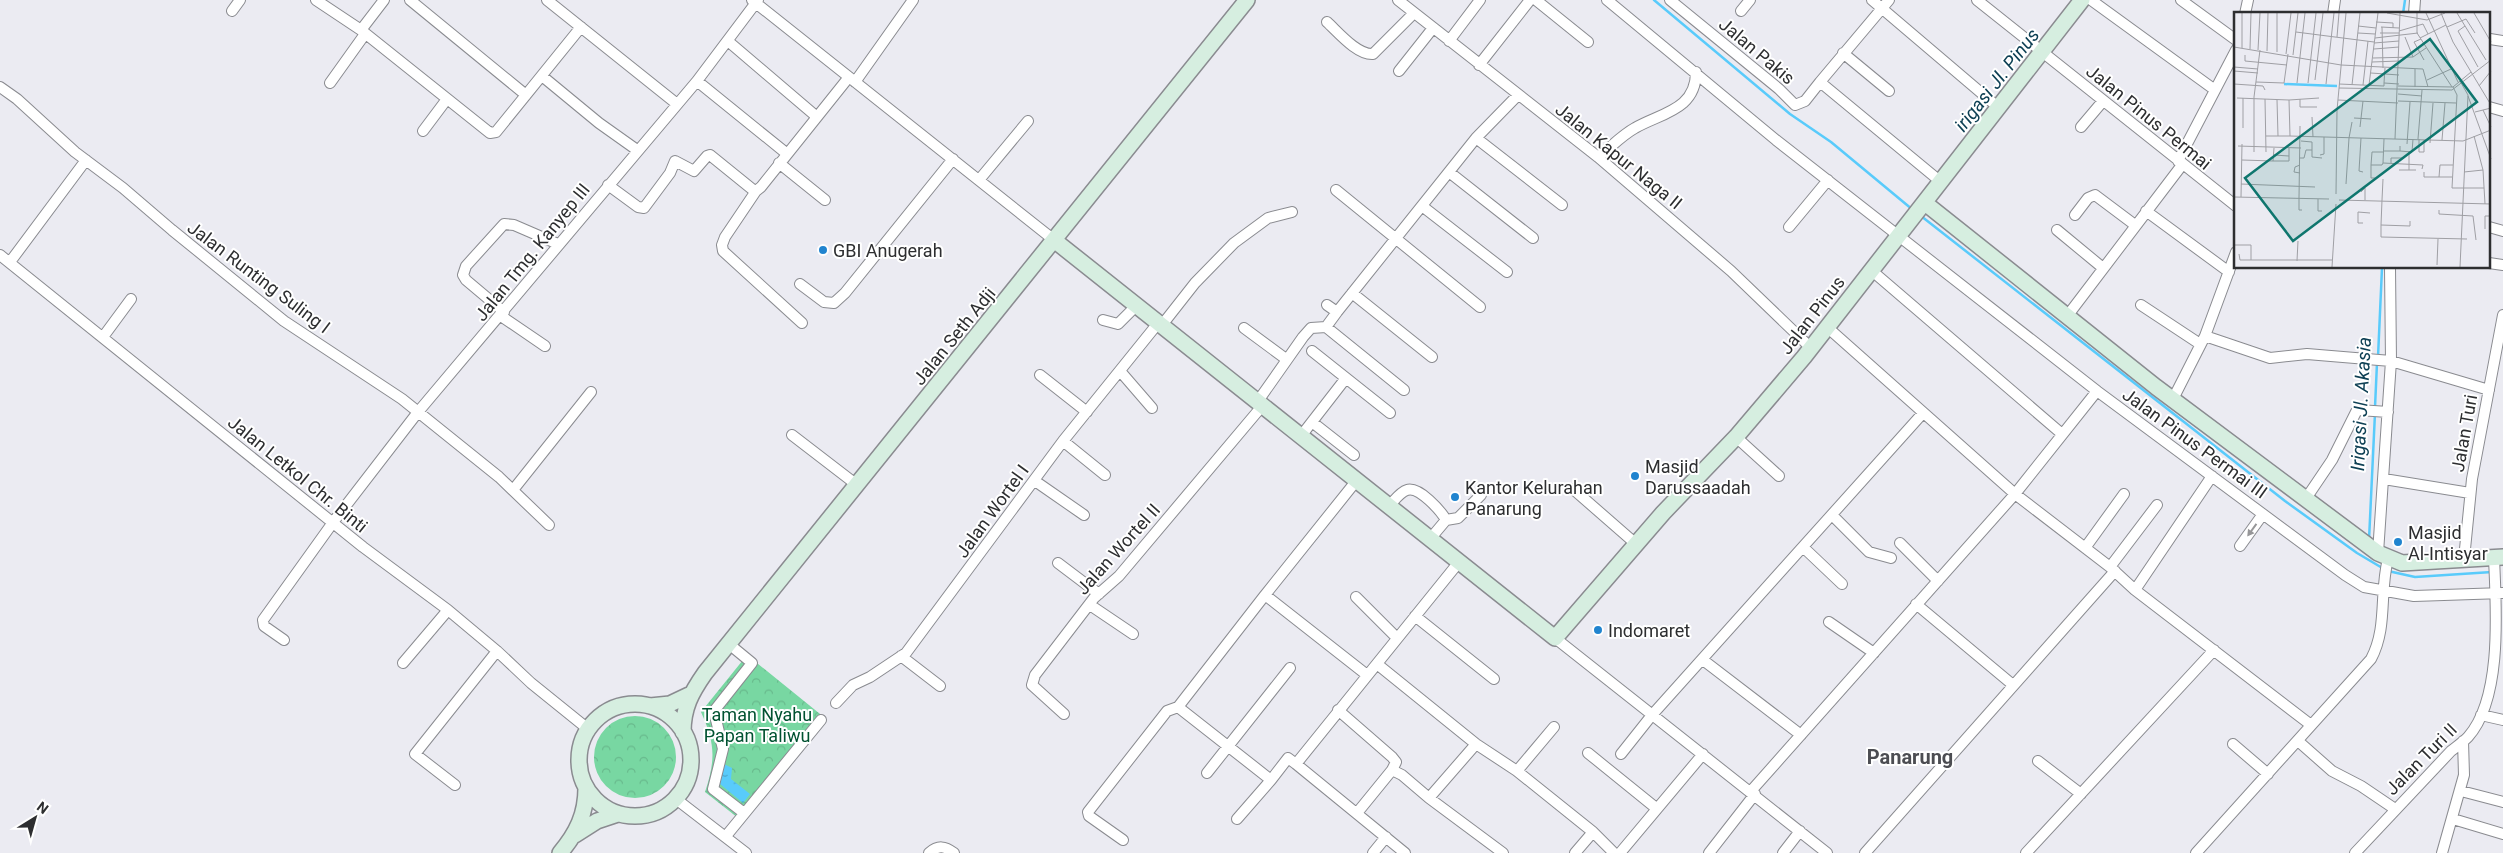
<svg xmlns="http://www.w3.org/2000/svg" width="2503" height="853" viewBox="0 0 2503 853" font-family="Roboto,sans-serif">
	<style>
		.forest { fill: url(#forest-crowns) }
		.water { fill: url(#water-ripples) }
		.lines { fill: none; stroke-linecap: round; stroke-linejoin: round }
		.stream { stroke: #59cbfb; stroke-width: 2.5 }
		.street-casing { stroke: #8a8b90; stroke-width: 12 }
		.secondary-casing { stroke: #8a8b90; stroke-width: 18 }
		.street { stroke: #fff; stroke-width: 10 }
		.secondary { stroke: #d6eee0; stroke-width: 15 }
		.oneway { fill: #969698 }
		.poi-dot { fill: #2084cf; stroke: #fff; stroke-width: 2 }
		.labels { text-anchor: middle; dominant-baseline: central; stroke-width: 4; stroke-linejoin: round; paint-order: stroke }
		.street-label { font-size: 18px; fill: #2d2e30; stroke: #fff }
		.poi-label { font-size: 18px; fill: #2d2e30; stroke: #fff; text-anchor: start }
		.park-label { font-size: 18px; fill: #005231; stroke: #fff }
		.water-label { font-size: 19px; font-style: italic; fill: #0e4054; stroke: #fff }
		.quarter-label { font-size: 20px; font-weight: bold; fill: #4c4d52; stroke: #fff }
		.inset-river { fill: none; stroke: #59cbfb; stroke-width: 2.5 }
		.inset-road { fill: none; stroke: #9f9fa4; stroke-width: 1 }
		.view { fill: #0f766e; fill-opacity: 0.15; stroke: #0f766e; stroke-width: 2.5 }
		.inset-edge { fill: none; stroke: #2d2e30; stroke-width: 2.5 }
	</style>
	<defs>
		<pattern id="forest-crowns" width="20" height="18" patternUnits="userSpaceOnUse" patternTransform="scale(1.25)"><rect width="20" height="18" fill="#78d7a2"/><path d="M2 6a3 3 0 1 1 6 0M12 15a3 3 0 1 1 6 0" fill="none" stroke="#68b98c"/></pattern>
		<pattern id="water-ripples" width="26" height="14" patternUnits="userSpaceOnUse" patternTransform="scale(1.25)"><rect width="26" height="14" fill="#59cbfb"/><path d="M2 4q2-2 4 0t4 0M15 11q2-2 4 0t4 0" fill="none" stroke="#4aa5cc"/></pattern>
	</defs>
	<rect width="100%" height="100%" fill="#ebebf2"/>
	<!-- forest -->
	<path class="forest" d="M747 655 825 718 742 821 705 792C716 759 715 743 701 712Z
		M594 757a41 41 0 1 1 82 0a41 41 0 1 1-82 0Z"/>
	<!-- water -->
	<path class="water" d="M724 764 732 768 731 779 750 794 743 803 720 784Z"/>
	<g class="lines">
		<!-- stream -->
		<path class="stream" d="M1654 0 1790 114 1831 142 1913 210
			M2403 14 2405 0
			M1921 216 2285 501 2357 553 2384 569
			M2378 357 2382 268
			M2375 407 2377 363
			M2369 540 2375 413
			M2388 571 2415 577 2492 572"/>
		<!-- street casing -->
		<g class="street-casing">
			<path id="street" d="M316 0 361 30
				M384 0 361 30 490 133 496 132 581 27
				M410 0 526 95
				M547 0 677 104
				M752 0 1054 240
				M1398 0 1598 157 1731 271 1811 348
				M1536 0 1588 42
				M1607 0 1776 140 2097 391 2345 575 2364 587 2414 596 2503 593
				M1670 0 1779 89 1795 105 1805 101 1820 82
				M1872 0 1999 108
				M1889 0 1820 82 1941 182
				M1977 0 2236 206
				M2091 0 2215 90
				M2181 0 2236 40
				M232 11 240 0
				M1741 11 1750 0
				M2245 14 2248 0
				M2333 14 2335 0
				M2414 14 2415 0
				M1327 22C1338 32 1357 55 1373 54L1414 13
				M2490 39 2503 41
				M1449 41 1480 0
				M1843 53 1889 91
				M1479 65 1530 0
				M1399 71 1433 28
				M542 76 599 123 637 150
				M697 81 786 153
				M855 82 913 0
				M330 83 365 34
				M0 87 17 99 75 152 123 188 172 230 284 321 402 399 499 477 549 525
				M2489 107 2503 111
				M817 117 849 77
				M2081 127 2103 101
				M423 131 447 99
				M1476 138 1562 205
				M1598 157C1610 148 1622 135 1635 128 1661 113 1696 110 1696 72
				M2178 161 2236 50
				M779 163 825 200
				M1449 172 1533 238
				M979 180 1028 121
				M608 185 638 207 644 208 670 173 675 161 694 171 707 156 710 155 752 189 756 191 761 187 817 117 729 42
				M1336 190 1480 307
				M756 191 725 237 722 245 723 251 802 323
				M1422 206 1507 272
				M2146 211 2229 272
				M2075 215 2088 198 2095 195 2135 225
				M1789 227 1828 180
				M2489 227 2503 231
				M2057 230 2103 268
				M0 255 363 547 448 610 497 651 531 683 588 729
				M10 262 86 160
				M2489 263 2503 265
				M1871 270 2062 434
				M800 284 824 302 834 303 845 293 953 159
				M1352 293 1432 357
				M1327 305 1337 312 1476 138 1518 95
				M2141 305 2200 344
				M504 312 466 280 463 275 466 266 504 224 514 225 558 244
				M2068 315 2182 165
				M501 316 545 346
				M1103 320 1118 324 1137 305
				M1162 325 1195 283 1234 243 1268 218 1292 212
				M1326 327 1404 390
				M1827 327 2015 494 2110 567 2135 590 2311 725
				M1244 328 1286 359
				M2205 336 2270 358 2307 354 2391 361 2489 390
				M103 337 131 299
				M1312 351 1390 413
				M1120 371 1152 408
				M1040 375 1087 412
				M2173 399 2205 336 2236 252
				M1258 401 1303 337 1311 328 1326 327 1337 312
				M1312 422 1354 455
				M792 435 857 485
				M1301 436 1346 378
				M1736 437 1779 476
				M1063 441 1105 475
				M2384 479 2470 493
				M1035 481 1084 515
				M1573 489 1636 544
				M513 490 591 392
				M2305 500 2332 460 2356 412 2359 410 2388 412
				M1389 506C1394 501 1400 492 1407 490 1419 486 1441 511 1446 520
				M1832 515 1869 552 1891 558
				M1430 539 1446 520 1458 518 1481 495
				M1900 543 1938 581
				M2240 546 2263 514
				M1803 547 1842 584
				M2085 548 2124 494
				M2378 553 2391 361 2390 268
				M2464 559 2472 479 2503 315
				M1058 563 1099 594
				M2110 567 2157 505
				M2135 590 2212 476
				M1265 595 1357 480
				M1356 597 1397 638
				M1916 604 2013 685
				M1090 605 1133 634
				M1415 616 1494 679
				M1829 622 1874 653
				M1555 638 1827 853
				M284 640 264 626 263 620 334 521 418 412 697 81 758 0
				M735 649 752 663 714 711 723 749 713 789 744 813
				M901 656 940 686
				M1703 660 1801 735
				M403 663 448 610
				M1377 664 1476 744 1517 771 1554 727
				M1367 675 1265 595 1178 707 1271 780 1288 758 1296 764 1459 562
				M836 703 853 685 870 677 906 653 1063 441 1159 322
				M1338 710 1392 757 1396 762 1392 770
				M1064 714 1032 685 1035 675 1094 598 1119 576 1263 405
				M2481 715 2503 720
				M2298 741 2332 771 2361 786 2395 809
				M2233 744 2268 774
				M1588 753 1656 808
				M1621 754 1652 715 1923 413
				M2038 761 2081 794
				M1296 764 1405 853
				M1517 771 1593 832 1614 853
				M1207 773 1290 668
				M455 785 415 754 497 651
				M1751 791 2015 494 2097 391
				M2461 791 2503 802
				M1429 798 1476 744
				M676 799 746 853
				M1357 813 1392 770 1402 775 1429 798 1503 853
				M1237 819 1271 780
				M2453 819 2503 834
				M726 836 821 720
				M1123 840 1089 816 1088 812 1167 711 1178 707
				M929 853C938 845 945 846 954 853
				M1373 853 1386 837
				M1575 853 1593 832
				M1620 853 1703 754
				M1709 853 1755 794
				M1783 853 1800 831
				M1865 853 2115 571
				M2026 853 2214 650
				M2196 853 2371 659C2388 627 2379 593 2388 559
				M2355 853 2451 751C2456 747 2463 742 2468 737 2503 698 2496 607 2494 558
				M2442 853 2464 775 2463 741"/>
		</g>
		<!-- secondary casing -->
		<g class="secondary-casing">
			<path id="secondary" d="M1925 203 2156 387 2378 553 2402 563 2503 557
				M1054 240 1555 638 1663 513 1736 437 1804 357 2082 0
				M579 760a56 56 0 1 1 112 0a56 56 0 1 1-112 0Z
				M650 706 670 704 689 695
				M683 732C683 708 691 693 705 673L1247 0
				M575 835 597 821 618 814
				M560 853C577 833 586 814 586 788"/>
		</g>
		<!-- street -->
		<use href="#street" class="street"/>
		<!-- secondary -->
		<use href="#secondary" class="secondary"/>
	</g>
	<!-- one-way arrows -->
	<defs><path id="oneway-solid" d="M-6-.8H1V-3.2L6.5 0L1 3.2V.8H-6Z" transform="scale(1.25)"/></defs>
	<use class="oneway" href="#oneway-solid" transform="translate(2252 530) rotate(126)"/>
	<!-- markers -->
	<g class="poi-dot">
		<circle cx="823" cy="250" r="5"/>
		<circle cx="1635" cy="476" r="5"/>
		<circle cx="1455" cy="497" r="5"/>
		<circle cx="2398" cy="542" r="5"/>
		<circle cx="1598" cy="630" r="5"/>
	</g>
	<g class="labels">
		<!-- street labels -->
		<g class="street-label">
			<text transform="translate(1757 51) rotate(40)">Jalan Pakis</text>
			<text transform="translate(2149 117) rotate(39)">Jalan Pinus Permai</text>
			<text transform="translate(1619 156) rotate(39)">Jalan Kapur Naga II</text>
			<text transform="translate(532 252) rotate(-51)">Jalan Tmg. Kanyep III</text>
			<text transform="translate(259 277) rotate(37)">Jalan Runting Suling I</text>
			<text transform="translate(1812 315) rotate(-52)">Jalan Pinus</text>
			<text transform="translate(954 336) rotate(-51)">Jalan Seth Adji</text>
			<text transform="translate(2464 433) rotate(-80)">Jalan Turi</text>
			<text transform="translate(2195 443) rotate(36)">Jalan Pinus Permai III</text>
			<text transform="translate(298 474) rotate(39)">Jalan Letkol Chr. Binti</text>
			<text transform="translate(992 511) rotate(-54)">Jalan Wortel I</text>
			<text transform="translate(1118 549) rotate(-48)">Jalan Wortel II</text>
			<text transform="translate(2421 759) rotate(-45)">Jalan Turi II</text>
		</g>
		<!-- poi labels -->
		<g class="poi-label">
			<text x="833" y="250">GBI Anugerah</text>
			<text x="1645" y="466">Masjid<tspan x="1645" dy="21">Darussaadah</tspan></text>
			<text x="1465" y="487">Kantor Kelurahan<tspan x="1465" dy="21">Panarung</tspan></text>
			<text x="2408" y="532">Masjid<tspan x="2408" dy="21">Al-Intisyar</tspan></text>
			<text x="1608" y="630">Indomaret</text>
		</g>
		<!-- park labels -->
		<g class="park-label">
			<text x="757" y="714">Taman Nyahu<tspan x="757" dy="21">Papan Taliwu</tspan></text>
		</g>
		<!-- water labels -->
		<g class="water-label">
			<text transform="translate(1997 80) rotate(-52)">irigasi Jl. Pinus</text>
			<text transform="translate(2361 404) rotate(-87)">Irigasi Jl. Akasia</text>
		</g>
		<!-- quarter labels -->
		<g class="quarter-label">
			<text x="1910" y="757">Panarung</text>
		</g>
	</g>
	<!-- overview -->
	<g transform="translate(2234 12)">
		<rect width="256" height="256" fill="#ebebf2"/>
		<path class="inset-river" d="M50 72 103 74"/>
		<path class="inset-road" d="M153 1 193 8 211 1M183 1V21L218 75M192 1 224 70M207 1 219 30 257 93M223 1 252 48M240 1 257 30M142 10 159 11V16M124 14 142 16M231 14 224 19 244 55M147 15 165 16M148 15 149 56M213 15 232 7 241 21M165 19 189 12 194 22M62 20 140 30M124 21 141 22M146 21H165M103 25 105 1M171 25 179 45M141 26 184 21M186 26 212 13M187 27 180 30 190 48M140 31 165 29M0 35 107 53 189 57 194 75M8 36V1M16 37 17 1M140 37 165 35M24 38 26 1M33 39 34 1M43 40V1M52 42 57 1M11 43V49L53 53M59 43 64 1M139 46 179 45 192 36M138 50 165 49M0 55 24 57M151 56 150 71 165 72M181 57V75M0 59 24 61M137 61 165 63M81 68 89 1M193 68 217 57M22 70 50 71 54 42M63 71 71 1M74 71 82 1M0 72 29 74 31 78M92 72 100 1M105 72 150 74V71M118 73 126 1M129 73 134 29M135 73 144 1M164 74 219 75 237 60M245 74 257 59M219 75 223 83 218 176H250M105 76 218 78 257 48M164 82 188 84M234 84 257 147M3 86 55 88 56 124 229 129 257 118M31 87 32 140M66 87V95H83M43 88 44 124M55 88 85 86M104 88 164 91M164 89 222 91M249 98 257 115M241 100 257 96M78 105 79 125M120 106 137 107M66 114 65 186V198H68M126 115 129 89M9 116V86M32 124H56M240 124 249 158 251 192M115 126 118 110M127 126 125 159 129 160M161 127 166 1M184 127 188 78M185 127V140H190V128M208 128 211 91M196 131 199 91M173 132 176 90M4 134 67 136M40 136 39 149H55V136M78 138V145L88 146M150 139H166V134M166 139 178 140 179 127M20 140V85L26 38M150 140H138L137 153H148L149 151 150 127M40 143 55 144M86 143 90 142V125M66 146H70L72 138H78V130L67 129M8 148 39 149M149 151 189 153 188 157M157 151V146H170M137 153V166H141M165 158H182M175 158V139M190 160V165H218M230 160 249 158M66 161 60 160 61 155 66 153M205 165 206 153H219M7 172 81 175M112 172 115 126M127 180 131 176V188M102 182 103 98 112 1M0 185 95 187M7 185 8 132M84 187V199H88M105 188 257 192M148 188 147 213 176 214V209M148 188 149 167M205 198V202L239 204 242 228M129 211H124V200L136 201M147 213V225L233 227M251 217V204H257M0 233H17V248M5 242 6 248H98M63 249 64 229M203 253 204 227M98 255 102 192M226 255 234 83 226 69"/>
		<path class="view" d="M196 27 243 90 59 229 11 166Z"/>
		<rect width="256" height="256" class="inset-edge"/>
	</g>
	<!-- north arrow -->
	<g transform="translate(35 818) rotate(37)" stroke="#ffffff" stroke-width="4" paint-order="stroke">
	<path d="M0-4L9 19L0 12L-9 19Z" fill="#2d2e30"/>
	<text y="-8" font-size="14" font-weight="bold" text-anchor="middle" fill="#2d2e30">N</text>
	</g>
</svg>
